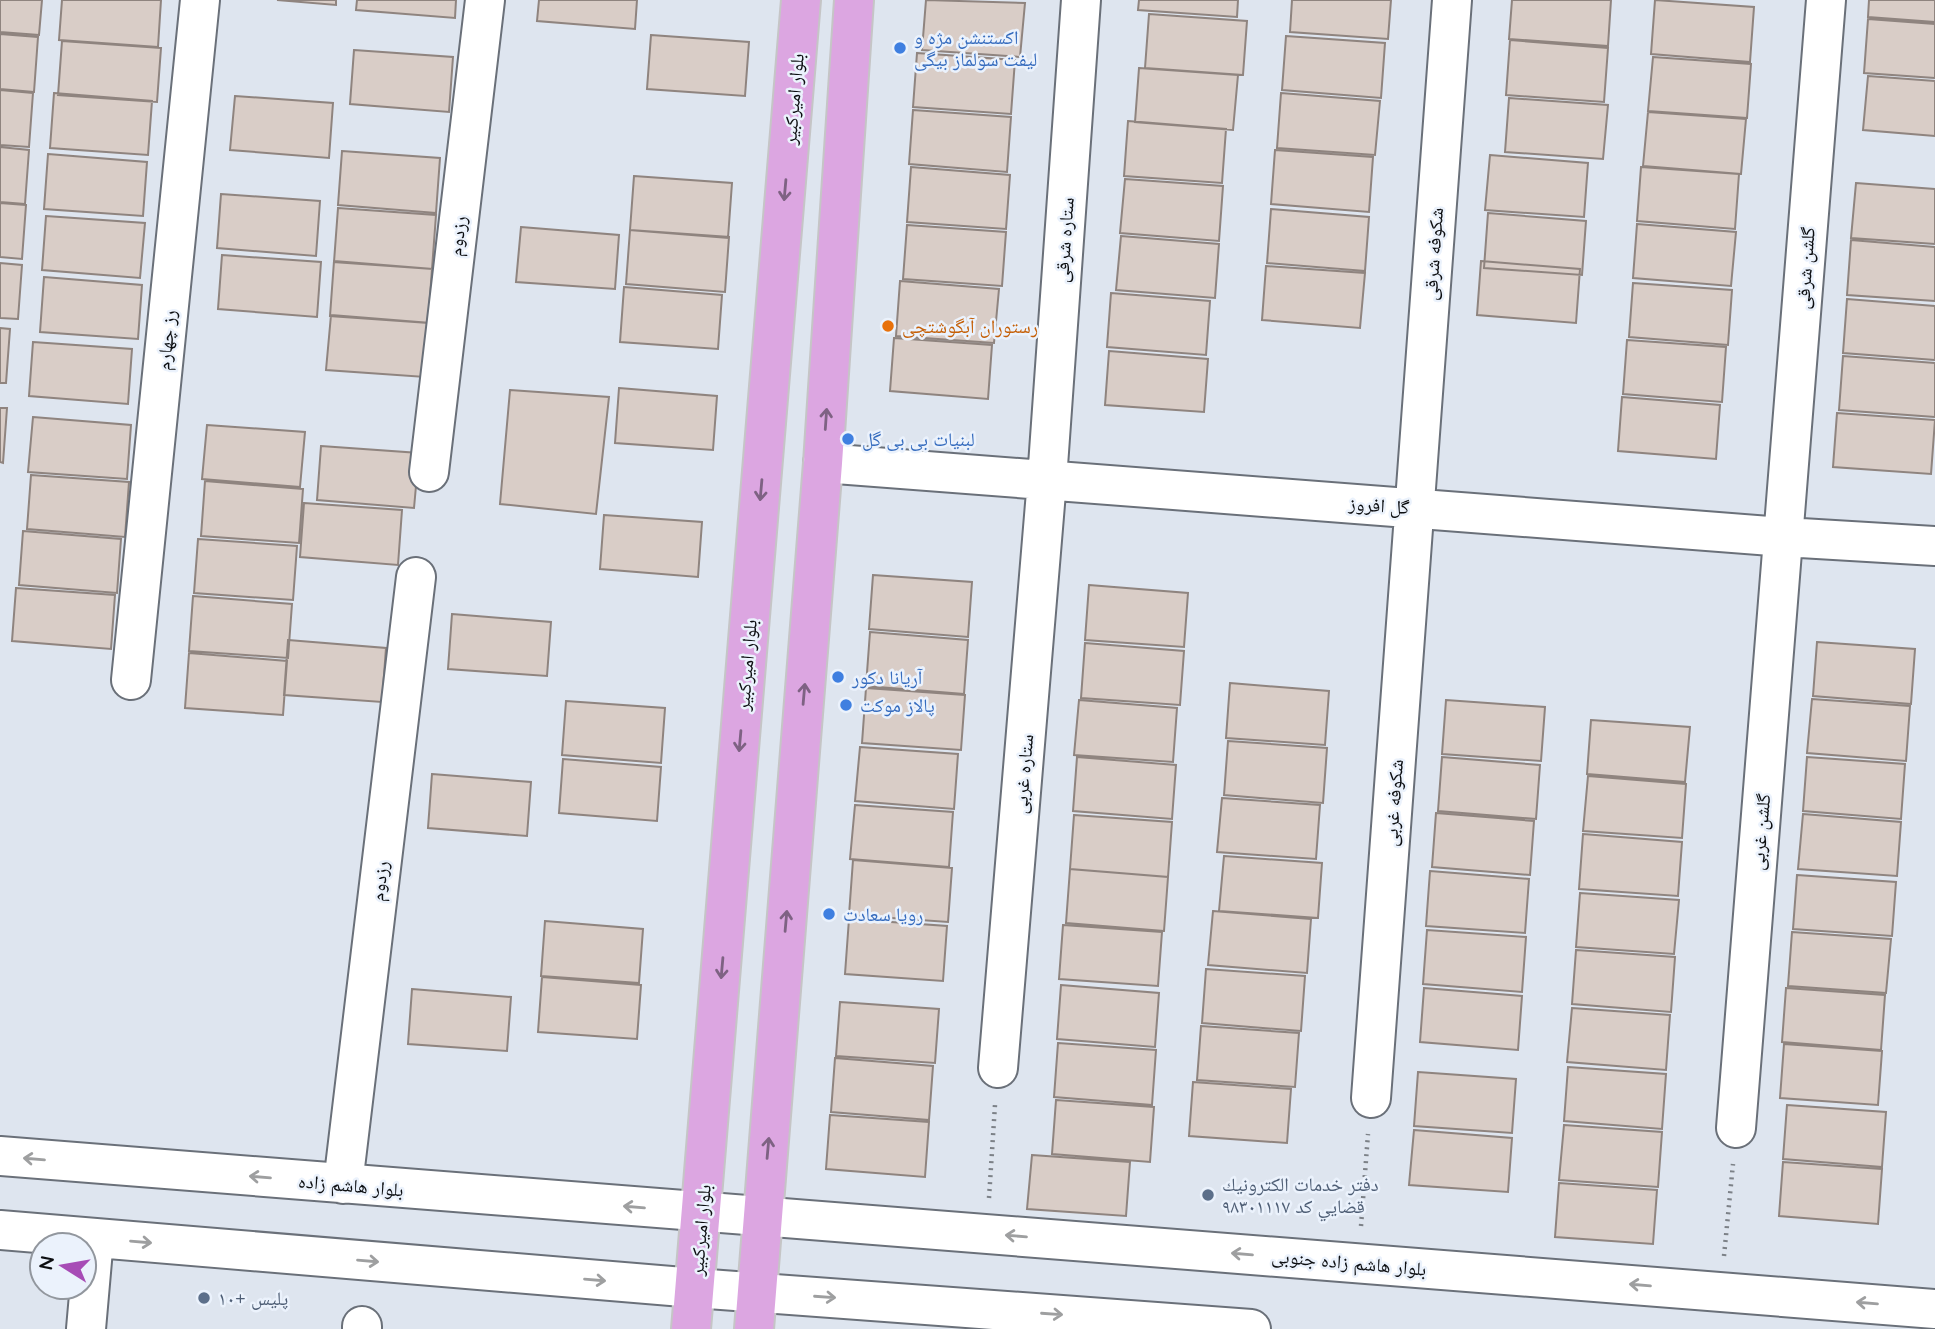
<svg xmlns="http://www.w3.org/2000/svg" width="1935" height="1329" viewBox="0 0 1935 1329" font-family="Quicksand,'Noto Naskh Arabic',sans-serif">
	<style>
		.building { fill: #d9cdc7; stroke: #8f847f; stroke-width: 2 }
		.lines { fill: none; stroke-linecap: round; stroke-linejoin: round }
		.minor-casing { stroke: #6a7079; stroke-width: 42 }
		.major-casing { stroke: #c5c5c6; stroke-width: 42 }
		.path { stroke: #7c8187; stroke-width: 4.5; stroke-dasharray: 2 5; stroke-linecap: butt }
		.minor { stroke: #fff; stroke-width: 38 }
		.major { stroke: #dca6e1; stroke-width: 38 }
		.oneway { stroke: #7e6283 }
		.oneway2 { stroke: #9e9fa0 }
		.shop-dot { fill: #3f7fe0; stroke: #ebf2fc; stroke-width: 2.5 }
		.food-dot { fill: #e8710a; stroke: #ebf2fc; stroke-width: 2.5 }
		.service-dot { fill: #5c6f8a; stroke: #ebf2fc; stroke-width: 2.5 }
		.labels { text-anchor: middle; dominant-baseline: central; stroke-width: 5; stroke-linejoin: round; paint-order: stroke }
		.shop-label { font-size: 19px; fill: #366cbe; stroke: #ebf2fc; text-anchor: start }
		.street-label { font-size: 19px; fill: #0c0e11; stroke: #ebf2fc }
		.food-label { font-size: 19px; fill: #c56008; stroke: #ebf2fc; text-anchor: start }
		.service-label { font-size: 19px; fill: #4e5e75; stroke: #ebf2fc; text-anchor: start }
	</style>
	<rect width="100%" height="100%" fill="#dee5ef"/>
	<!-- building -->
	<path class="building" d="M0 0H42L39 35 0 32Z
		M62 0H161L158 47 59 40Z
		M277 0H336V5Z
		M357 0H456L455 18 356 10Z
		M539 0H637L635 29 537 21Z
		M926 0 1025 3 1020 57 922 50Z
		M1139 0H1238L1237 17 1138 10Z
		M1292 0H1391L1388 39 1290 32Z
		M1512 0H1611L1608 46 1509 39Z
		M1655 0 1754 7 1750 62 1651 54Z
		M1869 0H1935V22L1868 17Z
		M1149 14 1247 21 1243 75 1145 68Z
		M1868 19 1935 24V78L1864 73Z
		M0 34 38 37 34 92 0 89Z
		M651 35 749 42 745 96 647 89Z
		M1286 36 1385 43 1381 98 1282 90Z
		M1510 40 1608 48 1604 102 1506 95Z
		M62 41 161 48 157 102 58 95Z
		M354 50 453 57 449 112 350 104Z
		M917 53 1015 60 1011 114 913 107Z
		M1653 57 1751 64 1747 118 1648 111Z
		M1139 68 1238 75 1233 130 1135 122Z
		M1868 76 1935 81V136L1863 130Z
		M0 90 33 93 29 147 0 145Z
		M54 93 152 101 148 155 50 148Z
		M1281 93 1380 101 1375 155 1277 148Z
		M235 96 333 103 329 158 230 150Z
		M1509 98 1608 105 1603 159 1505 152Z
		M913 110 1011 117 1007 172 909 164Z
		M1648 112 1746 119 1741 174 1643 166Z
		M1128 121 1226 129 1222 183 1124 176Z
		M0 147 29 150 25 204 0 202Z
		M1275 150 1373 157 1369 212 1271 204Z
		M342 151 440 158 436 213 338 205Z
		M48 154 147 162 143 216 44 209Z
		M1490 155 1588 163 1584 217 1485 210Z
		M911 167 1010 175 1006 229 907 222Z
		M1641 167 1739 174 1735 229 1637 221Z
		M634 176 732 183 728 238 630 230Z
		M1125 179 1223 186 1219 241 1120 233Z
		M1856 183 1935 189V244L1851 238Z
		M221 194 320 201 316 256 217 248Z
		M0 203 26 205 22 259 0 257Z
		M338 208 436 215 432 269 334 262Z
		M1271 209 1369 217 1365 271 1267 263Z
		M1488 213 1586 221 1582 275 1484 268Z
		M46 216 145 223 140 278 42 270Z
		M1637 224 1736 232 1731 286 1633 278Z
		M907 225 1006 232 1002 286 903 279Z
		M521 227 619 235 615 289 516 282Z
		M630 230 729 237 725 292 626 284Z
		M1121 236 1219 244 1215 298 1116 290Z
		M1851 240 1935 247V301L1847 295Z
		M222 255 321 262 317 317 218 309Z
		M334 261 432 269 428 323 330 316Z
		M1481 261 1580 269 1576 323 1477 315Z
		M0 263 22 265 18 319 0 318Z
		M1266 266 1365 273 1360 328 1262 320Z
		M44 277 142 285 138 339 40 332Z
		M900 281 999 289 994 343 896 336Z
		M1633 283 1732 290 1728 345 1629 337Z
		M624 287 722 295 718 349 620 342Z
		M1111 293 1210 301 1206 355 1107 347Z
		M1847 299 1935 306V360L1843 353Z
		M331 315 430 323 425 377 326 370Z
		M0 328 10 329 6 383H0Z
		M894 338 992 345 988 399 890 391Z
		M1627 340 1726 347 1722 402 1623 394Z
		M33 342 132 349 128 404 29 396Z
		M1109 351 1208 359 1204 412 1105 405Z
		M1843 356 1935 363V417L1839 410Z
		M619 388 717 396 713 450 615 443Z
		M510 390 609 397 596 514 500 504Z
		M1622 397 1720 405 1716 459 1618 451Z
		M0 408H7L3 463 0 462Z
		M1837 413 1935 420 1931 474 1833 467Z
		M33 417 131 425 127 479 28 472Z
		M207 425 305 432 300 487 202 479Z
		M321 446 419 453 414 508 317 500Z
		M31 475 129 482 125 537 27 529Z
		M205 481 303 489 299 543 201 536Z
		M304 503 402 510 398 565 300 557Z
		M604 515 702 522 698 577 600 569Z
		M23 531 121 539 117 593 19 585Z
		M198 539 297 546 293 600 194 593Z
		M873 575 972 582 968 637 869 629Z
		M1089 585 1188 593 1184 647 1085 640Z
		M16 588 115 595 111 649 12 641Z
		M193 596 292 604 288 658 189 651Z
		M452 614 551 622 547 676 448 669Z
		M870 632 968 640 964 694 866 686Z
		M288 640 386 648 382 702 284 695Z
		M1817 642 1915 649 1911 704 1813 696Z
		M1085 643 1184 651 1180 705 1081 698Z
		M189 653 287 661 283 715 185 708Z
		M1230 683 1329 691 1325 745 1226 738Z
		M866 688 965 695 961 750 862 743Z
		M1812 699 1910 706 1906 761 1807 753Z
		M1079 700 1177 708 1173 762 1074 755Z
		M1446 700 1545 707 1541 761 1442 754Z
		M566 701 665 708 661 763 562 755Z
		M1591 720 1690 727 1685 782 1587 774Z
		M1228 741 1327 748 1323 803 1224 795Z
		M860 747 958 754 954 809 855 801Z
		M1077 757 1176 765 1172 819 1073 811Z
		M1442 757 1540 765 1536 819 1438 811Z
		M1807 757 1905 764 1901 819 1803 811Z
		M563 759 661 767 657 821 559 813Z
		M432 774 531 782 527 836 428 828Z
		M1588 776 1686 784 1682 838 1583 831Z
		M1222 798 1320 805 1316 859 1217 852Z
		M855 805 953 812 949 867 850 859Z
		M1436 813 1534 821 1530 875 1432 867Z
		M1803 814 1901 822 1897 876 1798 869Z
		M1074 815 1172 822 1168 877 1070 869Z
		M1583 834 1682 842 1678 896 1579 889Z
		M1224 856 1322 863 1318 918 1219 911Z
		M853 860 952 868 948 922 849 915Z
		M1070 869 1168 877 1164 931 1066 923Z
		M1430 871 1529 879 1525 933 1426 926Z
		M1797 875 1896 882 1892 936 1793 929Z
		M1580 893 1679 900 1674 954 1576 947Z
		M1213 911 1311 919 1307 973 1208 965Z
		M849 919 947 926 943 981 845 974Z
		M545 921 643 929 639 983 541 976Z
		M1063 925 1162 932 1158 986 1059 979Z
		M1427 930 1526 937 1522 992 1423 984Z
		M1792 932 1891 939 1886 993 1788 986Z
		M1576 950 1675 957 1671 1012 1572 1004Z
		M1206 969 1305 976 1301 1031 1202 1023Z
		M542 977 641 985 637 1039 538 1032Z
		M1061 985 1159 993 1155 1047 1057 1039Z
		M1424 988 1522 996 1518 1050 1420 1042Z
		M1786 988 1885 995 1881 1050 1782 1042Z
		M412 989 511 997 507 1051 408 1044Z
		M840 1002 939 1009 935 1063 836 1056Z
		M1572 1008 1670 1015 1666 1070 1567 1062Z
		M1201 1026 1299 1033 1295 1087 1197 1080Z
		M1058 1043 1156 1050 1152 1105 1054 1097Z
		M1784 1044 1882 1051 1878 1105 1780 1098Z
		M835 1058 933 1066 929 1120 831 1112Z
		M1568 1067 1666 1074 1662 1129 1564 1121Z
		M1418 1072 1516 1079 1512 1133 1414 1126Z
		M1193 1082 1291 1089 1287 1143 1189 1136Z
		M1056 1100 1154 1107 1150 1162 1052 1154Z
		M1787 1105 1886 1112 1882 1167 1783 1159Z
		M830 1115 929 1122 925 1177 826 1169Z
		M1564 1125 1662 1132 1658 1187 1559 1180Z
		M1414 1130 1512 1138 1508 1192 1409 1185Z
		M1032 1155 1130 1162 1126 1216 1027 1209Z
		M1783 1162 1882 1169 1878 1224 1779 1216Z
		M1559 1183 1657 1190 1653 1244 1555 1237Z"/>
	<g class="lines">
		<!-- minor casing -->
		<g class="minor-casing">
			<path id="minor" d="M823 463 1784 537 1935 546
				M429 472 485 0
				M131 680 200 0
				M998 1068 1047 480 1081 0
				M1371 1098 1452 0
				M1736 1128 1826 0
				M0 1156 1935 1309
				M343 1184 416 577
				M0 1230 695 1288 1251 1329
				M86 1329 94 1238
				M362 1329V1326"/>
		</g>
		<!-- major casing -->
		<g class="major-casing">
			<path id="major" d="M691 1329 801 0
				M754 1329 823 463 854 0"/>
		</g>
		<!-- path -->
		<path class="path" d="M989 1198 995 1105
			M1361 1226 1368 1134
			M1724 1256 1733 1164"/>
		<!-- minor -->
		<use href="#minor" class="minor"/>
		<!-- major -->
		<use href="#major" class="major"/>
	</g>
	<!-- one-way arrows -->
	<defs><path id="oneway-shaft" d="M-6 0H5M1.5-3L5.5 0L1.5 3" fill="none" stroke-width="1.6" stroke-linecap="round" stroke-linejoin="round" transform="scale(1.75)"/></defs>
	<g class="oneway">
		<use href="#oneway-shaft" transform="translate(785 190) rotate(95)"/>
		<use href="#oneway-shaft" transform="translate(826 419) rotate(-86)"/>
		<use href="#oneway-shaft" transform="translate(761 490) rotate(95)"/>
		<use href="#oneway-shaft" transform="translate(804 694) rotate(-85)"/>
		<use href="#oneway-shaft" transform="translate(740 741) rotate(95)"/>
		<use href="#oneway-shaft" transform="translate(786 921) rotate(-85)"/>
		<use href="#oneway-shaft" transform="translate(722 968) rotate(95)"/>
		<use href="#oneway-shaft" transform="translate(768 1148) rotate(-85)"/>
	</g>
	<g class="oneway2">
		<use href="#oneway-shaft" transform="translate(34 1159) rotate(-175)"/>
		<use href="#oneway-shaft" transform="translate(260 1177) rotate(-175)"/>
		<use href="#oneway-shaft" transform="translate(634 1207) rotate(-175)"/>
		<use href="#oneway-shaft" transform="translate(1016 1236) rotate(-175)"/>
		<use href="#oneway-shaft" transform="translate(141 1242) rotate(5)"/>
		<use href="#oneway-shaft" transform="translate(1242 1254) rotate(-175)"/>
		<use href="#oneway-shaft" transform="translate(368 1261) rotate(5)"/>
		<use href="#oneway-shaft" transform="translate(595 1280) rotate(5)"/>
		<use href="#oneway-shaft" transform="translate(1640 1285) rotate(-175)"/>
		<use href="#oneway-shaft" transform="translate(825 1297) rotate(4)"/>
		<use href="#oneway-shaft" transform="translate(1867 1303) rotate(-175)"/>
		<use href="#oneway-shaft" transform="translate(1052 1314) rotate(4)"/>
	</g>
	<!-- markers -->
	<g class="shop-dot">
		<circle cx="900" cy="48" r="7"/>
		<circle cx="848" cy="439" r="7"/>
		<circle cx="838" cy="677" r="7"/>
		<circle cx="846" cy="705" r="7"/>
		<circle cx="829" cy="914" r="7"/>
	</g>
	<circle class="food-dot" cx="888" cy="326" r="7"/>
	<g class="service-dot">
		<circle cx="1208" cy="1195" r="7"/>
		<circle cx="204" cy="1298" r="7"/>
	</g>
	<g class="labels">
		<!-- shop labels -->
		<g class="shop-label">
			<text x="914" y="37">اکستنشن مژه و<tspan x="914" dy="22">لیفت سولماز بیگی</tspan></text>
			<text x="862" y="439">لبنیات بی بی گل</text>
			<text x="852" y="677">آریانا دکور</text>
			<text x="860" y="705">پالاز موکت</text>
			<text x="843" y="914">رویا سعادت</text>
		</g>
		<!-- street labels -->
		<g class="street-label">
			<text transform="translate(793 99) rotate(-85)">بلوار امیرکبیر</text>
			<text transform="translate(457 236) rotate(-83)">رزدوم</text>
			<text transform="translate(1064 240) rotate(-86)">ستاره شرقی</text>
			<text transform="translate(1433 254) rotate(-86)">شکوفه شرقی</text>
			<text transform="translate(1805 268) rotate(-86)">گلشن شرقی</text>
			<text transform="translate(166 340) rotate(-84)">رز چهارم</text>
			<text transform="translate(1379 505) rotate(4)">گل افروز</text>
			<text transform="translate(746 665) rotate(-85)">بلوار امیرکبیر</text>
			<text transform="translate(1023 774) rotate(-85)">ستاره غربی</text>
			<text transform="translate(1393 803) rotate(-86)">شکوفه غربی</text>
			<text transform="translate(1760 832) rotate(-85)">گلشن غربی</text>
			<text transform="translate(379 881) rotate(-83)">رزدوم</text>
			<text transform="translate(351 1185) rotate(5)">بلوار هاشم زاده</text>
			<text transform="translate(700 1230) rotate(-85)">بلوار امیرکبیر</text>
			<text transform="translate(1349 1262) rotate(5)">بلوار هاشم زاده جنوبی</text>
		</g>
		<!-- food labels -->
		<g class="food-label">
			<text x="902" y="326">رستوران آبگوشتچی</text>
		</g>
		<!-- service labels -->
		<g class="service-label">
			<text x="1222" y="1184">دفتر خدمات الكترونيك<tspan x="1222" dy="22">قضايي كد ٩٨٣٠١١١٧</tspan></text>
			<text x="218" y="1298">پلیس +۱۰</text>
		</g>
	</g>
	<!-- north arrow -->
	<g transform="translate(63 1266) rotate(281)"><circle r="33" fill="#ebf2fc" stroke="#92979e" stroke-width="2"/>
	<path d="M0-5L12 26L0 18L-12 26Z" fill="#a74cb6"/>
	<text y="-10" font-size="19" font-weight="bold" text-anchor="middle" fill="#0c0e11">N</text>
	</g>
</svg>
